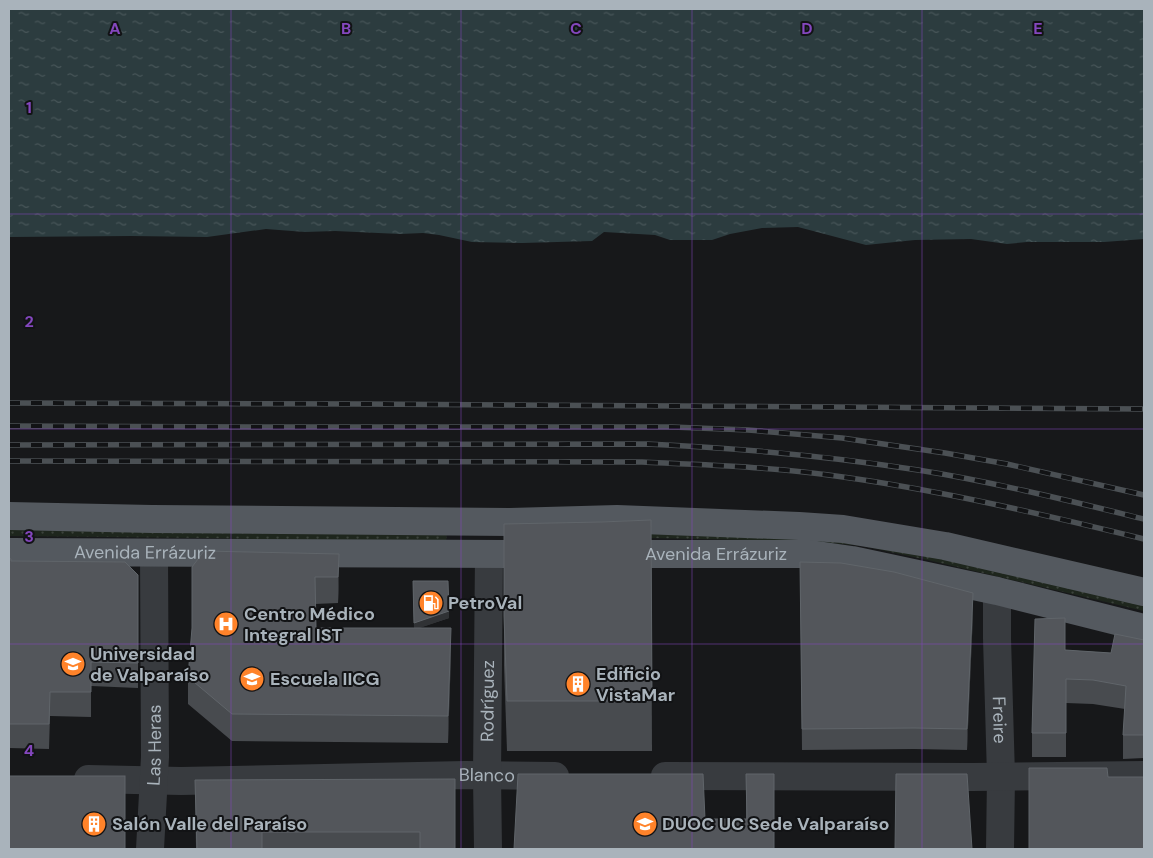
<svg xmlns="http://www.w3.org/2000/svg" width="1153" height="858" font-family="'DM Sans',sans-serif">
<defs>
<pattern id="grass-dots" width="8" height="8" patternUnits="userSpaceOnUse" patternTransform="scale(1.25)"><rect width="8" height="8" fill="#1e261d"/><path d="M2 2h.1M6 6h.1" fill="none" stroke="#3c433c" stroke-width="1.8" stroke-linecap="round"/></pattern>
<pattern id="water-ripples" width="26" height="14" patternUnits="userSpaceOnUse" patternTransform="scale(1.25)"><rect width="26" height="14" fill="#2c3c3f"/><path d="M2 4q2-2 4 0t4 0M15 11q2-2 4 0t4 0" fill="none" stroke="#485659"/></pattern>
</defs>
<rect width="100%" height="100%" fill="#17181a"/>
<g fill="url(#grass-dots)">
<polygon points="9,529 447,531 446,543 207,538 9,536"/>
<polygon points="646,529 879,541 1144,603 1144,611 932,561 863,546 808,541 650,538"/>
</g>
<polygon fill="url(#water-ripples)" points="9,9 1144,9 1144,239 1104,242 1027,242 1007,244 971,239 915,240 866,245 798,227 762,228 730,234 712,240 670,240 655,235 604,232 592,241 522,243 472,242 439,235 423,233 400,234 335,231 305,232 266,229 207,237 131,236 9,237"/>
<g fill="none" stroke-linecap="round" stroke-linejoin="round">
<g stroke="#383b3f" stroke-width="28">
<path id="s1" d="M 997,591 L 997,638 L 1001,776 L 1000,849"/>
<polyline points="665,776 972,777 1144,775"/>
<path id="s2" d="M 88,779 L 181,781 L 465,775 L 555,776"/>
<path id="s3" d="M 150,849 L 155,757 L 154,553"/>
<path id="s4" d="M 488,849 L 487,776 L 489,554"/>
</g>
<g stroke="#54595f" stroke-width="28">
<polyline points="9,516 152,519 510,522 617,519 799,526 843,529 945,546 1144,592"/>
<path id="s5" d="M 9,552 L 542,554"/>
<path id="s6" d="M 615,554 L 810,554 L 852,560 L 997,591 L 1144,628"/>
</g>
<defs>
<g id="rail">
<polyline points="9,403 364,404 1144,409"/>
<polyline points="9,426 283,427 672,427 748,430 842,438 945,453 1007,464 1144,495"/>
<path d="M 9,445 L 647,444 C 738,448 828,456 918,470 C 994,482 1070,501 1144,519"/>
<path d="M 9,461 L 642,462 C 709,465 777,467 843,477 C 944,491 1045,515 1144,539"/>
</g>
</defs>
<use href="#rail" stroke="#4b5054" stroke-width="5.5"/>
<use href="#rail" stroke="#121315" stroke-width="4" stroke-dasharray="11" stroke-linecap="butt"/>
</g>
<g fill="#484b4f">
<polygon points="651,520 652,751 507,751 504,666 504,616 601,522"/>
<polygon points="339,554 339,581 338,603 315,604 316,628 414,628 413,581 449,618 418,628 451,655 448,743 232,741 188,704 188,677"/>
<polygon points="9,558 11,561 138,575 138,688 91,686 91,717 50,716 49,749 9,748"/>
<polygon points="800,562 973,614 967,750 914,749 802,750"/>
<polygon points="1144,640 1144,758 1123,759 1123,735 1125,709 1093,704 1066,703 1066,757 1032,757 1032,733 1065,650 1111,653"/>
<polygon points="746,774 774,849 746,819"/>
<polygon points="455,779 455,849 196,849 195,780"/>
</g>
<g fill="#303235">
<polygon points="339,554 339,581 338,603 338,577"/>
<polygon points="973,593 973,614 967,750 967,729"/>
<polygon points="449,611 449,618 414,630 414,623"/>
<polygon points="451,628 451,655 448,743 448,716"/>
</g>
<g fill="#53565b" stroke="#60656a">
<polygon points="651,520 652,701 507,701 504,616 504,524 601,522"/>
<polygon points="204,551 339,554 338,577 315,577 316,628 451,628 448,716 232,714 188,677 192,628 192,567"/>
<polygon points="9,558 11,559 11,561 125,562 138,575 138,663 91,662 91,692 50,692 49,724 9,724"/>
<polygon points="800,562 841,563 894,572 973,593 967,729 914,728 802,729"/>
<polygon points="413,581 448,581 449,611 414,623"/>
<polygon points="1065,618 1065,650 1111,653 1115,634 1144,640 1144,735 1123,735 1126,686 1093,680 1066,679 1066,733 1032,733 1035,619"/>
<polygon points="1029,768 1107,768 1108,777 1144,777 1144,849 1029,849"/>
<polygon points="518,774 703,774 705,819 747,819 746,774 774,774 774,849 514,849"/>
<polygon points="896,774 967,774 972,849 895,849"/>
<rect x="9" y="776" width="116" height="73"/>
<polygon points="455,779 455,849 420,849 420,832 262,832 262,849 197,849 195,780"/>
</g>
<path fill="none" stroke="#8447be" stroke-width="1" stroke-opacity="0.55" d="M 231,9 L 231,849M 461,9 L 461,849M 692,9 L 692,849M 922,9 L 922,849M 9,214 L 1144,214M 9,429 L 1144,429M 9,644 L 1144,644"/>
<defs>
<symbol id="fuel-disc" viewBox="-11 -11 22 22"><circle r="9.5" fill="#ff832a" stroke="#121315"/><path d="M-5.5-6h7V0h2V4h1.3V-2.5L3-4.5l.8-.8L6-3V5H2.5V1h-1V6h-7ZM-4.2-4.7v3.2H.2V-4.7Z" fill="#fff"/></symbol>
<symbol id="hospital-disc" viewBox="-11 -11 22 22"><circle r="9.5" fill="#ff832a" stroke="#121315"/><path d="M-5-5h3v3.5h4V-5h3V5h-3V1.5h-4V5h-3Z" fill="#fff"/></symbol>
<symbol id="university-disc" viewBox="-11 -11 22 22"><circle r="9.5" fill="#ff832a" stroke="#121315"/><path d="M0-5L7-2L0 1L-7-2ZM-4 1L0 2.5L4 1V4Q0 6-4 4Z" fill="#fff"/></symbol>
<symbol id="building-disc" viewBox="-11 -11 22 22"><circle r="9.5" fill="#ff832a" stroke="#121315"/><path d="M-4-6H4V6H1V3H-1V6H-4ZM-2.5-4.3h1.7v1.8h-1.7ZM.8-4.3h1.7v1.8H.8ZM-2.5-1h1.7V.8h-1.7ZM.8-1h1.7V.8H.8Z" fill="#fff"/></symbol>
</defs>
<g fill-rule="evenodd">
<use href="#fuel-disc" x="417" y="589" width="28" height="28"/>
<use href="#hospital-disc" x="212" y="610" width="28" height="28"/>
<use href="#university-disc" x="59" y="650" width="28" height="28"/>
<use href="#university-disc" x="238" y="665" width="28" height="28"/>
<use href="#building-disc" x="564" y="670" width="28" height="28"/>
<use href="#building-disc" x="80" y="810" width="28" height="28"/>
<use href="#university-disc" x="631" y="810" width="28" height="28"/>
</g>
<g text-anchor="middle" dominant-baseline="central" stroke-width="4" stroke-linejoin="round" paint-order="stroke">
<g font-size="18" fill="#a9b3bb" stroke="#121315">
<text stroke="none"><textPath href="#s5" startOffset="136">Avenida Errázuriz</textPath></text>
<text stroke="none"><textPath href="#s6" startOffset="101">Avenida Errázuriz</textPath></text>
<text stroke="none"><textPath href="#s4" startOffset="148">Rodríguez</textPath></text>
<text stroke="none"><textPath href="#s1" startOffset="129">Freire</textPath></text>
<text stroke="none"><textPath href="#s3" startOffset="104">Las Heras</textPath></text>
<text stroke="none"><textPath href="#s2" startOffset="399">Blanco</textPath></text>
</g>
<g font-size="18" font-weight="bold" fill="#a9b3bb" stroke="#121315" text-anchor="start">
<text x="448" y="603">PetroVal</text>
<text x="244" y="614">Centro Médico<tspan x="244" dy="21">Integral IST</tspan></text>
<text x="90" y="654">Universidad<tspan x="90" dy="21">de Valparaíso</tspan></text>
<text x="596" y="674">Edificio<tspan x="596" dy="21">VistaMar</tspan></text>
<text x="270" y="679">Escuela IICG</text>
<text x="112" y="824">Salón Valle del Paraíso</text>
<text x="662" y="824">DUOC UC Sede Valparaíso</text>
</g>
</g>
<g font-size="16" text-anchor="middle" font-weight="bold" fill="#8447be" stroke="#121315" stroke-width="4" stroke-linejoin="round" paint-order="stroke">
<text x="115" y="34">A</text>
<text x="346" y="34">B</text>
<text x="576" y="34">C</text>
<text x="807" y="34">D</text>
<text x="1038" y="34">E</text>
<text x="29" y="113">1</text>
<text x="29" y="327">2</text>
<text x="29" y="542">3</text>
<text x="29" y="756">4</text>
</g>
<rect width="1153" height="858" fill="none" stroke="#a9b3bb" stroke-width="20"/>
</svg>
